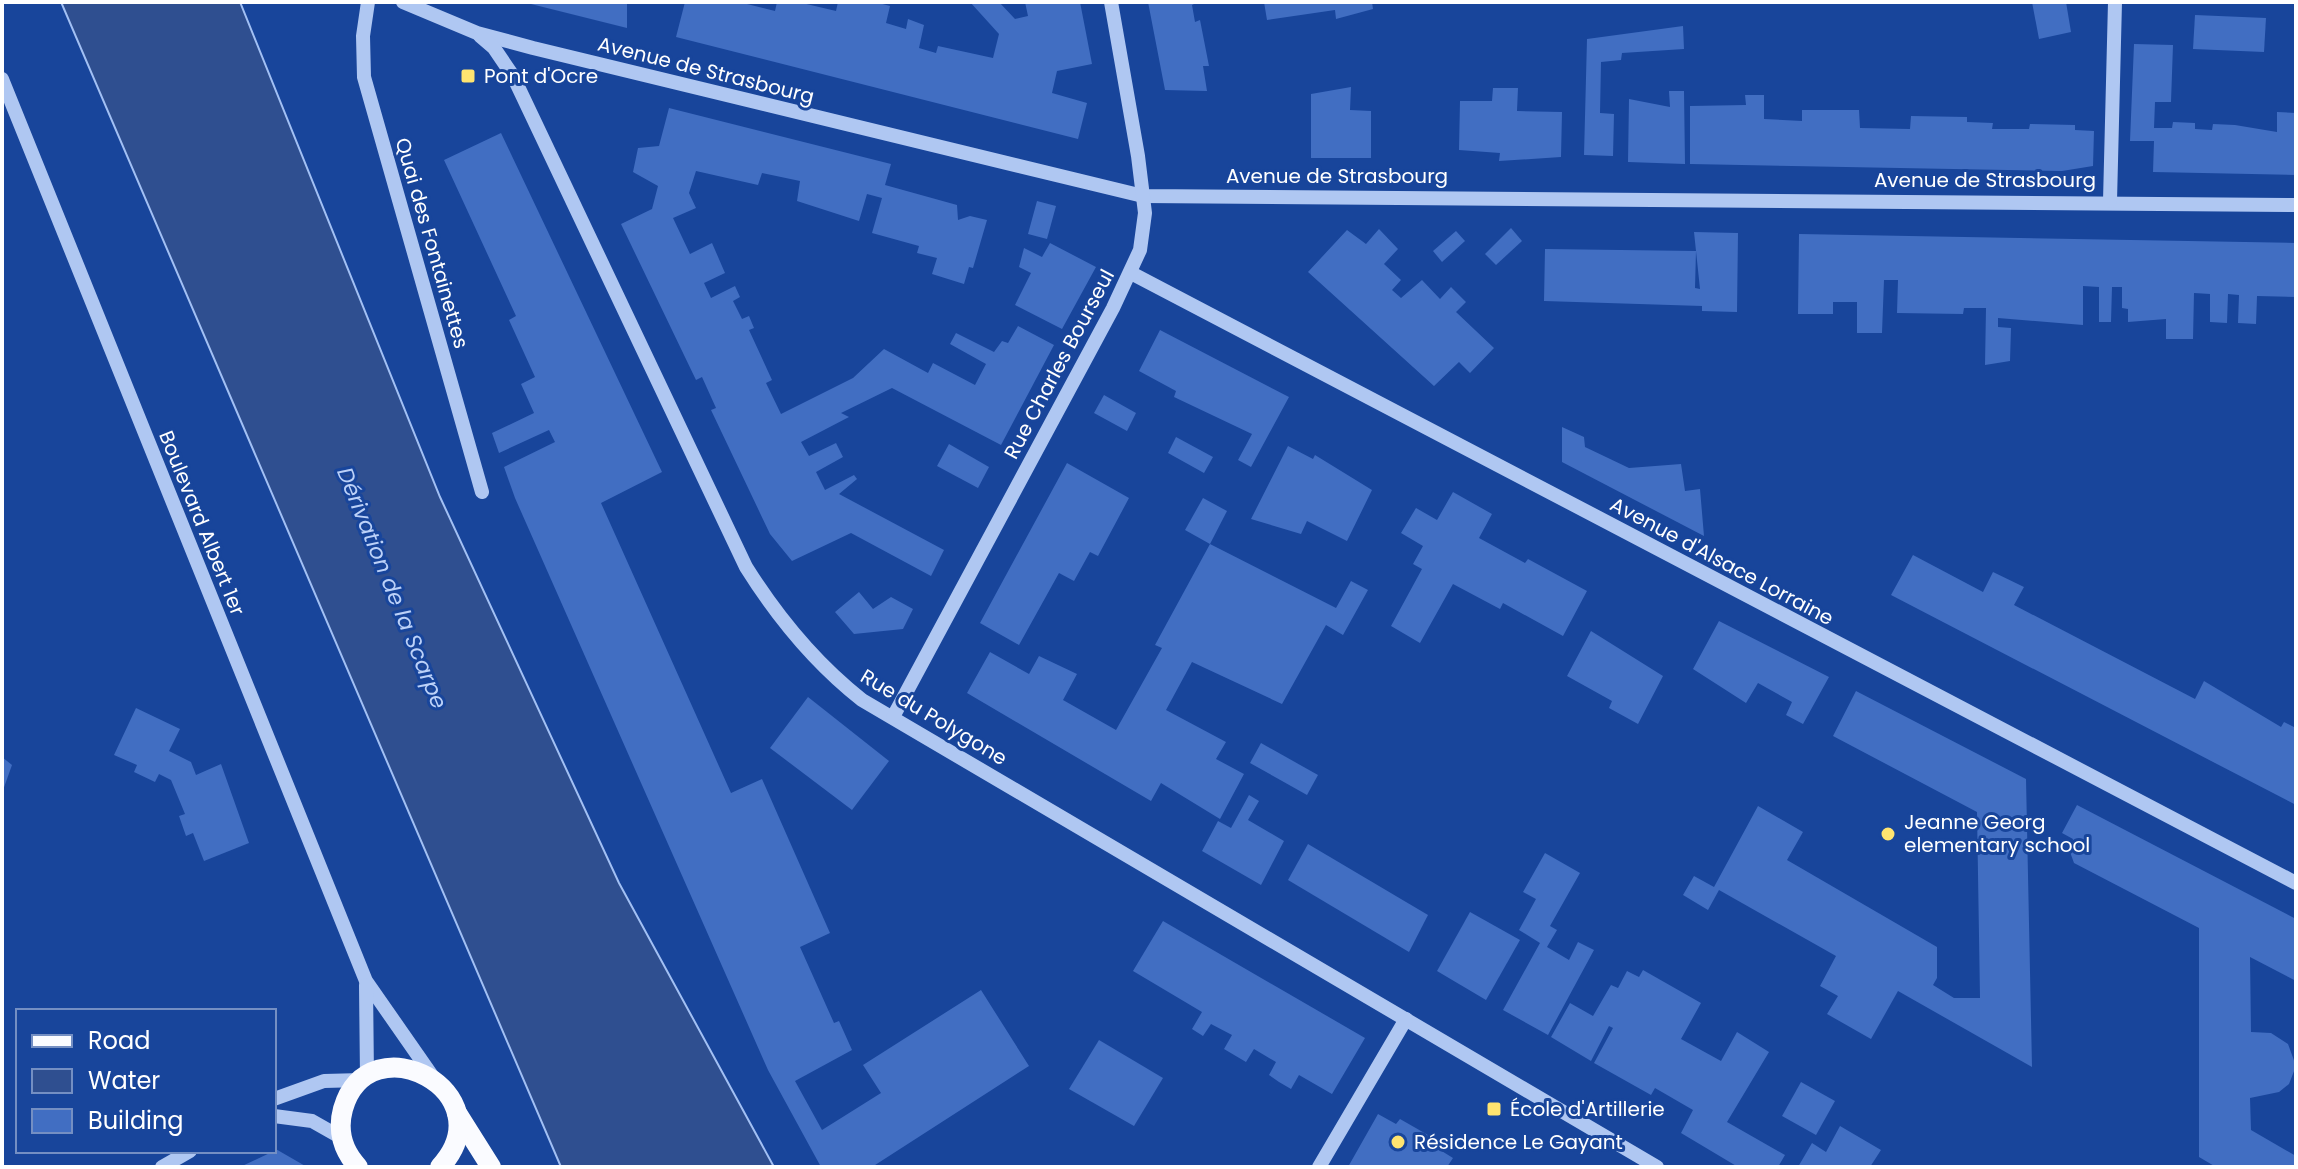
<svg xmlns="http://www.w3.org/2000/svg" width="2298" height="1169" font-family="Poppins,sans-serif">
<rect width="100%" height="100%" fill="#18459b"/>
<polygon fill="#2f4f90" stroke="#a2c0f4" stroke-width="2" points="61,2 240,2 440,497 619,883 774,1167 561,1167"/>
<g fill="#416ec2">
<polygon points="527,2 627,2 627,28 527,3"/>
<polygon points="685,2 739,2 775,11 777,2 798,2 836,11 838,2 875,2 890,6 886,23 906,29 908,19 924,25 919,48 936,53 938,46 993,58 999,34 970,2 999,2 1015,19 1028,16 1025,2 1080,2 1092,64 1057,71 1052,93 1087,103 1078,139 676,37"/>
<polygon points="1148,2 1198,2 1192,5 1195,22 1200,20 1209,66 1203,66 1207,91 1165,90"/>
<polygon points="1264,2 1372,2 1373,9 1336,19 1335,10 1267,20"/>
<polygon points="2032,2 2066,2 2071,32 2039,39"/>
<polygon points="2195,15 2266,18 2264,52 2193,49"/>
<polygon points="1683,26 1684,49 1622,53 1621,60 1601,62 1600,113 1614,114 1613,156 1584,155 1587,39"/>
<polygon points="2134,44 2173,45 2171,102 2155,102 2154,128 2172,128 2173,122 2195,123 2195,129 2212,130 2213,124 2235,125 2277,132 2277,112 2296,113 2296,175 2153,172 2154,141 2130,141"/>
<polygon points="1351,87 1350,110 1371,111 1371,158 1311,158 1311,94"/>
<polygon points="1493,88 1518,88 1517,111 1562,112 1561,157 1499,161 1500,153 1459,150 1460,101 1492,101"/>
<polygon points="1669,91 1684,91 1685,164 1628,162 1629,99 1670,107"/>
<polygon points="1745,95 1764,95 1764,119 1802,121 1802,110 1859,110 1860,128 1910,129 1911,116 1967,117 1967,122 1993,123 1992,129 2029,129 2030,124 2075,125 2075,130 2094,131 2093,166 2062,171 1690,164 1690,106 1746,105"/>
<polygon points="669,108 891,164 885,185 957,205 958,220 970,216 987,220 973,268 969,267 964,284 932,274 937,258 917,253 919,246 872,233 882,198 867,194 859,221 797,201 800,181 762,173 758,185 696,171 689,193 696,208 673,218 690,254 712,243 725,273 704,283 711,298 735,286 740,297 733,301 742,319 749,316 754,328 749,330 772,380 766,383 781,414 853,378 884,349 928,373 933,363 975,385 986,364 950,344 956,333 994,352 1002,341 1008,343 1018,326 1054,345 1001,445 892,388 841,413 849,417 801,442 809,456 836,443 843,457 816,472 825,490 854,475 857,479 839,494 944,550 931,576 851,533 792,561 770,534 711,410 716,408 702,377 696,380 621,224 652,209 658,186 633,172 638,148 659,146"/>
<polygon points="501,133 662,472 601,503 731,793 762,779 830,933 800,947 834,1023 839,1021 852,1050 795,1081 822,1130 881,1093 863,1065 981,990 1029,1066 872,1167 821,1167 768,1070 515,498 504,467 555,442 549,430 499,453 492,433 534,413 521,384 535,377 509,320 516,316 444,160"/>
<polygon points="1037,201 1056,206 1047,239 1028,234"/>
<polygon points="1511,228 1522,241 1496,265 1485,254"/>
<polygon points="1379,229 1398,249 1384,264 1401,280 1392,290 1401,298 1422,280 1440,299 1451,287 1466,302 1456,312 1494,348 1470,373 1459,362 1434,386 1308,272 1347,230 1366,244"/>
<polygon points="1456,231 1465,241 1442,262 1433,251"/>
<polygon points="1694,232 1738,233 1737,312 1702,311 1702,306 1544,301 1545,249 1696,251 1695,288 1700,289"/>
<polygon points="1799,234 2296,243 2296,297 2257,296 2256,324 2238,323 2239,295 2228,294 2227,323 2210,322 2210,294 2194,293 2193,339 2166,339 2166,319 2128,322 2128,309 2122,308 2122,287 2112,287 2111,322 2099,322 2099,287 2083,286 2083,325 1998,318 1998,327 2011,328 2010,361 1985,365 1986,308 1964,308 1963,314 1897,313 1898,280 1884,280 1882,333 1857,333 1857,302 1833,302 1833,314 1798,314"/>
<polygon points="1050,243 1096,267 1062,329 1015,305 1031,273 1019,267 1024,248 1042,257"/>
<polygon points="1160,330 1289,397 1251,467 1238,460 1252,434 1174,397 1176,391 1139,371"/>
<polygon points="1104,395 1136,413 1127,431 1094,413"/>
<polygon points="1562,427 1584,437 1585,447 1629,468 1681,464 1685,491 1700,489 1704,536 1562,462"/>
<polygon points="1176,437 1213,457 1204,473 1168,453"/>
<polygon points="949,444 989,467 978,488 937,466"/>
<polygon points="1288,446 1313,459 1315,455 1372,490 1347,541 1307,521 1301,534 1251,519"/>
<polygon points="1067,463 1129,498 1098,556 1090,552 1074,581 1059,573 1019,645 980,623"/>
<polygon points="1453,492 1492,514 1479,538 1525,563 1528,559 1587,591 1563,636 1503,603 1500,609 1453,584 1420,643 1391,626 1422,569 1413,564 1423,546 1401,533 1416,508 1437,520"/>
<polygon points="1203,498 1227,511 1210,544 1185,530"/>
<polygon points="1210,544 1336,608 1351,581 1368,590 1343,635 1326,625 1282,704 1192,662 1166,710 1226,742 1216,759 1244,774 1220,819 1161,783 1151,801 967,693 990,652 1029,674 1039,656 1077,674 1063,700 1116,730 1162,648 1155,645"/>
<polygon points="1913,555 1983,592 1993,572 2024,587 2014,605 2195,699 2204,681 2281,727 2284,722 2296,728 2296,805 1891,595"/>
<polygon points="859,592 873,609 891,597 913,609 903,629 854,634 835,612"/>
<polygon points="1719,621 1829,677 1803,724 1786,715 1792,702 1758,683 1746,703 1693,669"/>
<polygon points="1591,631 1663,676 1638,724 1609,708 1612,701 1567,676"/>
<polygon points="1856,691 2026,779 2032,1067 1898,991 1871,1039 1827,1014 1838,996 1820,986 1836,956 1719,890 1708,910 1683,895 1694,876 1714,887 1758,806 1803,832 1787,860 1937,947 1937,978 1933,985 1954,998 1980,998 1977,812 1833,736"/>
<polygon points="808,697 889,761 852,810 770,748"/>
<polygon points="136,708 180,729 169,751 191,762 196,775 221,764 249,843 204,861 193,833 186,836 179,816 185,814 171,780 159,774 155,782 134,772 137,765 114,755"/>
<polygon points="1261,743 1318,775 1307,795 1250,763"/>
<polygon points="2,757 12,765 2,793"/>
<polygon points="1249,795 1259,801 1248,820 1284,841 1261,885 1202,851 1218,821 1231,828"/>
<polygon points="2077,805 2296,919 2296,981 2250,957 2251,1032 2271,1033 2288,1044 2296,1066 2289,1084 2279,1092 2250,1098 2251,1130 2296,1156 2296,1167 2216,1167 2199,1157 2199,928 2074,863 2070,852 2073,839 2062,833"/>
<polygon points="1308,844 1428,915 1409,952 1288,880"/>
<polygon points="1545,853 1580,873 1550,926 1557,930 1547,947 1569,960 1578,942 1594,950 1548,1035 1503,1010 1540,943 1519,930 1536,899 1523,892"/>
<polygon points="1470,912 1520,940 1486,1000 1437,971"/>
<polygon points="1163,921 1365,1038 1332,1094 1299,1075 1291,1089 1279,1082 1269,1075 1276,1062 1254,1049 1246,1062 1224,1049 1232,1035 1211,1024 1203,1036 1192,1029 1202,1012 1133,971"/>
<polygon points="1643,970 1701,1003 1681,1039 1721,1061 1737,1032 1769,1052 1727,1122 1785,1155 1778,1167 1738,1167 1681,1133 1693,1110 1655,1088 1651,1095 1594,1063 1613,1028 1609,1026 1591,1061 1551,1037 1570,1003 1593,1016 1611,985 1618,988 1627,971 1639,977"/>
<polygon points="1099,1040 1163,1078 1134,1126 1069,1089"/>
<polygon points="1801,1082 1835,1101 1816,1135 1782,1116"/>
<polygon points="1378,1114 1396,1124 1400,1119 1435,1139 1432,1145 1453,1158 1447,1167 1348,1167"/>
<polygon points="1840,1126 1881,1150 1870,1167 1798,1167 1812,1143 1826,1152"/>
<polygon points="274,1148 307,1167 240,1167 274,1151"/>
</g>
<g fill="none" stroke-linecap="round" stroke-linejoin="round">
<g stroke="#afc7f2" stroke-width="14">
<polyline points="368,2 363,36 364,77 482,492"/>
<polyline points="403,2 477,33 533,48 1143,196 2296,205"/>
<path d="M 480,36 L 494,48 L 513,76 L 746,567 C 778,618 815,663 862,700 L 1657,1167"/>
<polyline points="2,79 366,981 435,1080"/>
<polyline points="2110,201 2115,2"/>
<polyline points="1131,273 2296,883"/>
<polyline points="893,717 1113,308 1140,250 1145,213 1138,156 1111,2"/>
<polyline points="366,985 367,1077"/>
<polyline points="274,1099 324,1081 362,1080"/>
<polyline points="274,1116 312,1121 342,1138"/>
<polyline points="162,1167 190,1151"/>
<polyline points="1319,1167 1406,1019"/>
</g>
<g stroke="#fafbff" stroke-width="20">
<polyline points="457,1113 491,1167"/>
<path d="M 358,1167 C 343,1151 337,1131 343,1109 C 369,1019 508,1093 440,1167"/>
</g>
</g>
<g fill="#ffe470" stroke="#18459b" stroke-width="3">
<rect x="460" y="68" width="16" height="16" rx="4"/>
<circle cx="1888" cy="834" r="8"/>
<rect x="1486" y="1101" width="16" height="16" rx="4"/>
<circle cx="1398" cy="1142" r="8"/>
</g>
<g text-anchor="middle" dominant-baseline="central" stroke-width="6" stroke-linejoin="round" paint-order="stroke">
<g font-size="20" fill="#fff" stroke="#18459b">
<text transform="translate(706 70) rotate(14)">Avenue de Strasbourg</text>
<text x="1337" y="176">Avenue de Strasbourg</text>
<text x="1985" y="180">Avenue de Strasbourg</text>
<text transform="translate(432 243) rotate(74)">Quai des Fontainettes</text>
<text transform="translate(1059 364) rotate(-62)">Rue Charles Bourseul</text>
<text transform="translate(202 523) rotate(68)">Boulevard Albert 1er</text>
<text transform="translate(1722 561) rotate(28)">Avenue d'Alsace Lorraine</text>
<text transform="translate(934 717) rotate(31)">Rue du Polygone</text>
</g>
<g font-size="20" fill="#fff" stroke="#18459b" text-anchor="start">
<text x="484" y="76">Pont d'Ocre</text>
<text x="1904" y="822">Jeanne Georg<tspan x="1904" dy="23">elementary school</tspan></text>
<text x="1510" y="1109">École d'Artillerie</text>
<text x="1414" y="1142">Résidence Le Gayant</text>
</g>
<g font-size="22" font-style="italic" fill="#bcd1f8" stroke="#18459b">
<text transform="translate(392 588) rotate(68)">Dérivation de la Scarpe</text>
</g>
</g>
<rect width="2298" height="1169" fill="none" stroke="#ffffff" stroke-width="8"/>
<rect x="16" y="1009" width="260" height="144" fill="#18459b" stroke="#748fc3" stroke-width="2"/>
<rect x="32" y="1035" width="40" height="12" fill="#fafbff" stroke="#748fc3" stroke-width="2"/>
<text x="88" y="1049" font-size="24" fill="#ffffff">Road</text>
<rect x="32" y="1069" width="40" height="24" fill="#2f4f90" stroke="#748fc3" stroke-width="2"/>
<text x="88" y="1089" font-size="24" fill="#ffffff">Water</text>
<rect x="32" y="1109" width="40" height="24" fill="#416ec2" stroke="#748fc3" stroke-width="2"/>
<text x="88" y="1129" font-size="24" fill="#ffffff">Building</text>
</svg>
